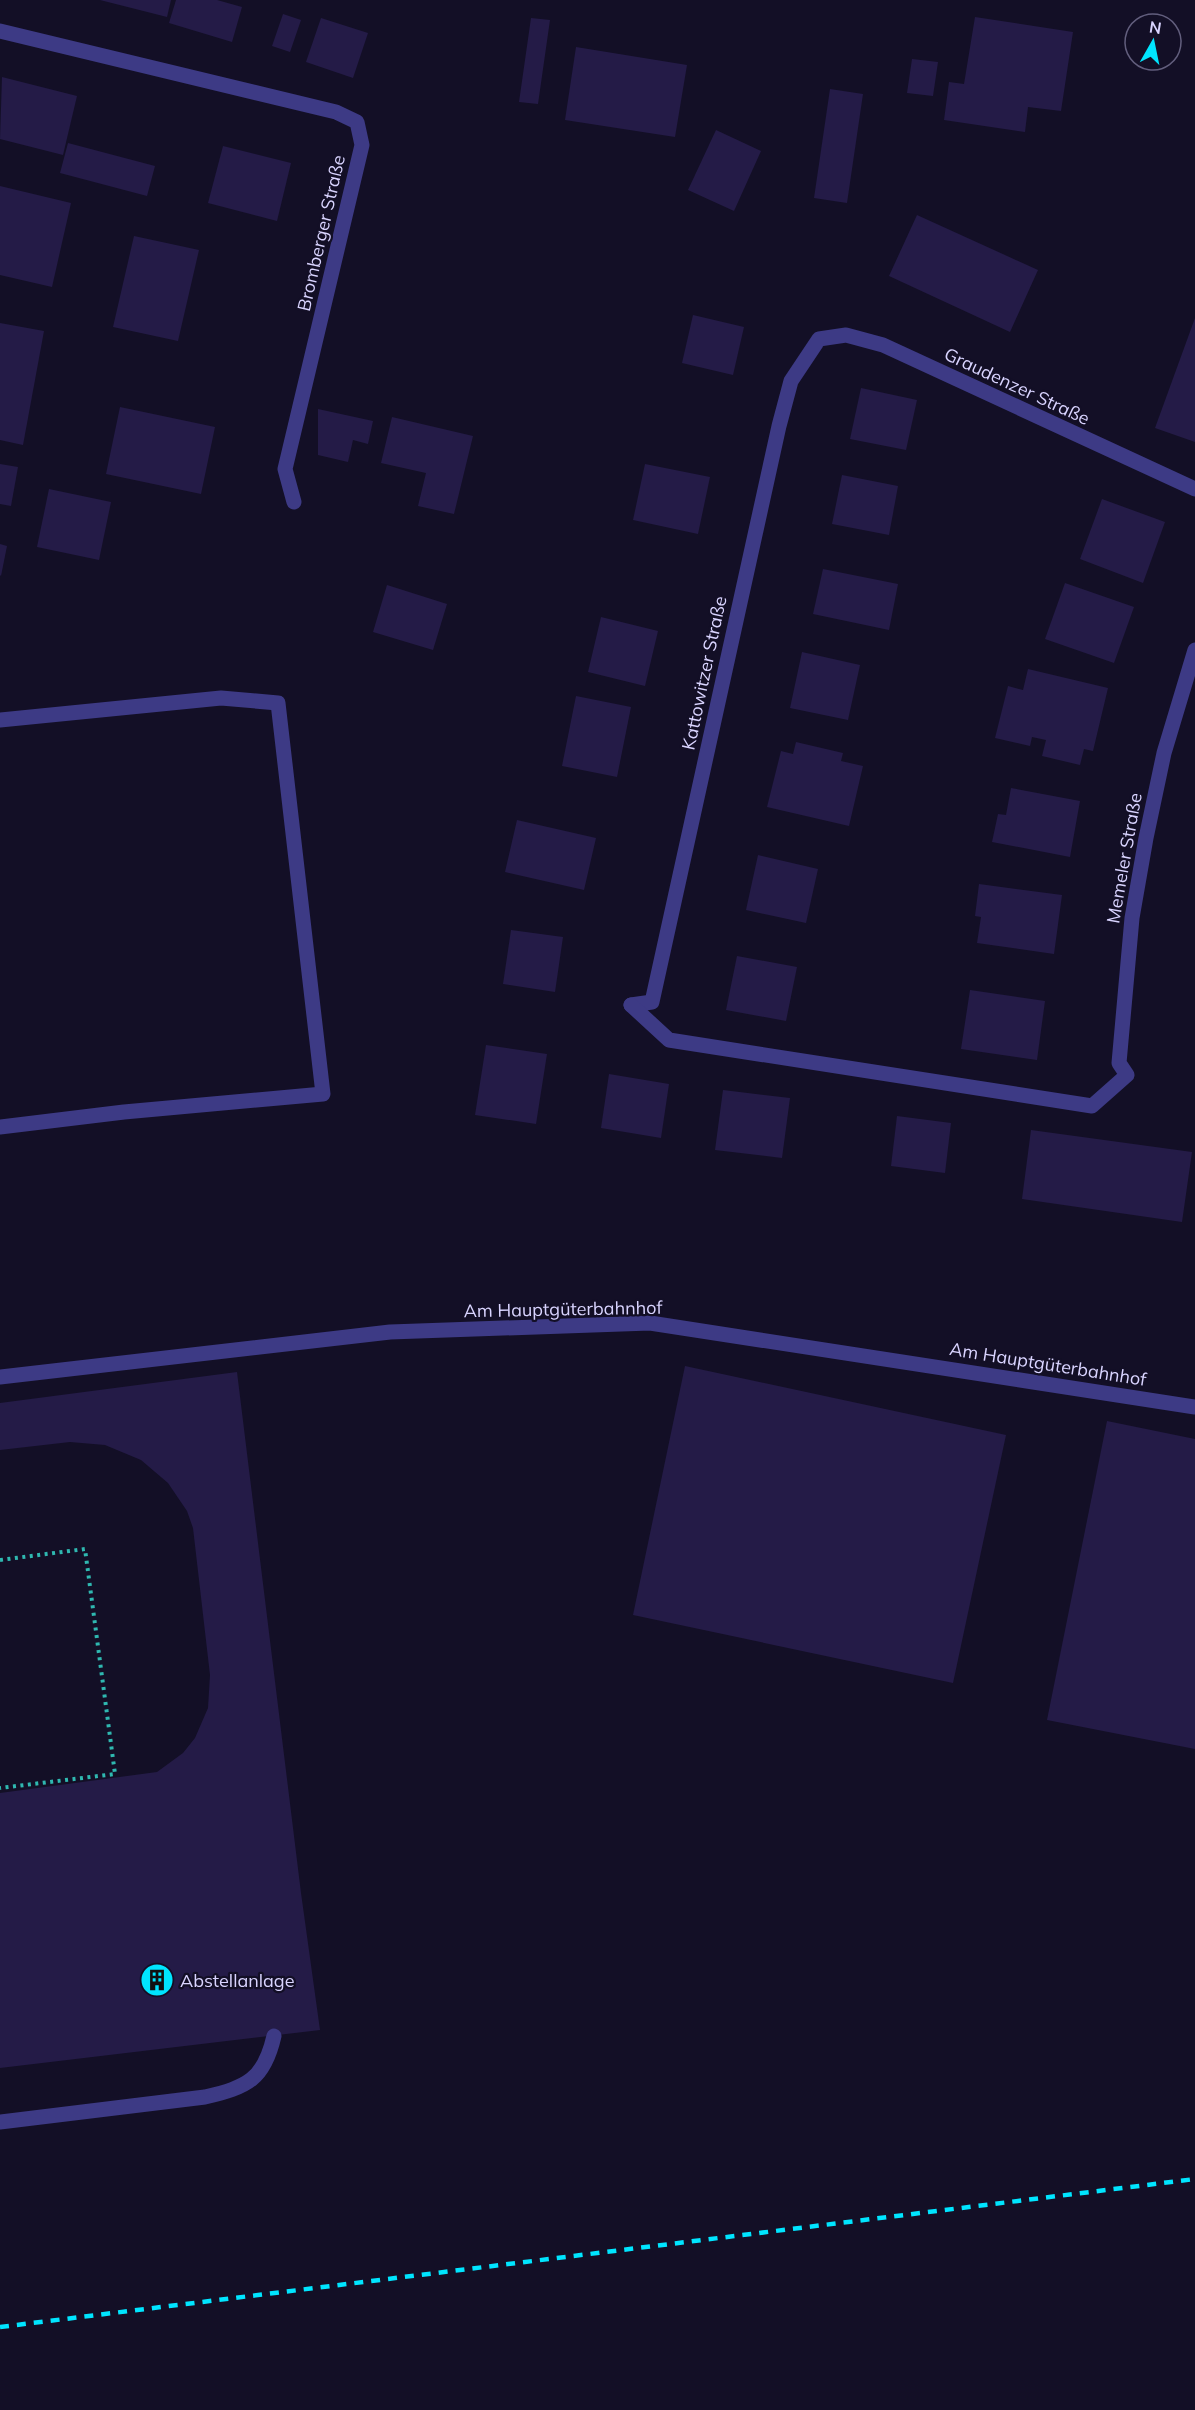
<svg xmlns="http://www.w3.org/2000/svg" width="1195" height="2410" font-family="Mulish,sans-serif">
<rect width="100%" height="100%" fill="#130f26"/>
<g fill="#241b47">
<polygon points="100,0 171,0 167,17"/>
<polygon points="176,0 217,0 242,7 232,42 169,23"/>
<polygon points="283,14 301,20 290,52 272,46"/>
<polygon points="975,17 1073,32 1061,111 1028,107 1025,132 944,120 949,82 964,84"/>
<polygon points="321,18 368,33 353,78 306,62"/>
<polygon points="531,18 550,20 538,104 519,102"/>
<polygon points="576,47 687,65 675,137 565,120"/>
<polygon points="912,59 938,62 933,96 907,93"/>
<polygon points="2,77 77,96 63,155 0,139"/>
<polygon points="830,89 863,94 847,203 814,198"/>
<polygon points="716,130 761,151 734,211 688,190"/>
<polygon points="68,143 155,166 147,196 60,173"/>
<polygon points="223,146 291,163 277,221 208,203"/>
<polygon points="0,186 71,203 52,287 0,275"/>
<polygon points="917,215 1038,270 1010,332 889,276"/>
<polygon points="134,236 199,250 178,341 113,327"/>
<polygon points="693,315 744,327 733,375 682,363"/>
<polygon points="1195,318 1195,442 1155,428"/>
<polygon points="0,323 44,331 23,445 0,440"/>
<polygon points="861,388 917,400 906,450 850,439"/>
<polygon points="120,407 215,427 201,494 106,474"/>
<polygon points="318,409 373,421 368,444 353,440 348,462 318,455"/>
<polygon points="392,417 473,436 454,514 418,506 426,473 381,463"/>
<polygon points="0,464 18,467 11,506 0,504"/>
<polygon points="645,464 710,477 698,534 633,520"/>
<polygon points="842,475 898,486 889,535 832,524"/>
<polygon points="49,489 111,502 99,560 37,547"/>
<polygon points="1102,499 1165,522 1143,583 1080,559"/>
<polygon points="0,544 7,546 1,576 0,575"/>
<polygon points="823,569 898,584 889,630 813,614"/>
<polygon points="1065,583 1134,607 1114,663 1045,639"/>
<polygon points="387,585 447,604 433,650 373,632"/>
<polygon points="601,617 658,631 645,686 588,672"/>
<polygon points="802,652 860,665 848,720 790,708"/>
<polygon points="1028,669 1108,688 1093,751 1084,749 1080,765 1042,756 1046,740 1032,737 1030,746 995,738 1008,686 1023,690"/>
<polygon points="576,696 631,707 617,777 562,766"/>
<polygon points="796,742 843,753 841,761 863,766 849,826 767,807 781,751 793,754"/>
<polygon points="1011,788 1080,801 1070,857 992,842 998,814 1006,815"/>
<polygon points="517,820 596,838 584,890 505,872"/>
<polygon points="758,855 818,869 806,923 746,910"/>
<polygon points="979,884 1062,895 1054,954 977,943 981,917 975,916"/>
<polygon points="511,930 563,937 555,992 503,984"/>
<polygon points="737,956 797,967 786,1021 726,1010"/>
<polygon points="970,990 1045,1001 1037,1060 961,1049"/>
<polygon points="486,1045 547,1054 536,1124 475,1115"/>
<polygon points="609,1074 669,1084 661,1138 601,1128"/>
<polygon points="723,1090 790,1098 782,1158 715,1150"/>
<polygon points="897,1116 951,1123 945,1173 891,1166"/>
<polygon points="1031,1130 1192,1152 1182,1222 1022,1199"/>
<polygon points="685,1366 1006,1435 953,1683 633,1615"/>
<polygon points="237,1372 301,1893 320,2030 0,2068 0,1793 157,1772 183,1753 195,1738 208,1708 210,1675 193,1528 187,1511 168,1483 141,1460 105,1445 70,1442 0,1450 0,1403"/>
<polygon points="1107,1421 1195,1439 1195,1749 1047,1720"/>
</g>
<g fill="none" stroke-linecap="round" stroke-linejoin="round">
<polyline stroke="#2fb8b0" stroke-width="4" stroke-dasharray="3 4.5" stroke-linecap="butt" points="0,1560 85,1549 115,1774 0,1788"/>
<g stroke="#3d3a85" stroke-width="15">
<polyline points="0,31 336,112 357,122 362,145 285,469 294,502"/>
<polyline points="0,720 221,698 278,703 323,1094 124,1112 0,1127"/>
<polyline points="631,1005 652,1002 779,426 791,381 819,339 846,335 883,345 1195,489"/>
<polyline points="631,1005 669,1040 1092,1106 1127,1075 1119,1063 1132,918 1146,838 1164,753 1195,650"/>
<polyline points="0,1377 390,1332 650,1323 1195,1407"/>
<path d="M 0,2122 L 205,2097 C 247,2087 264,2080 274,2036"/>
</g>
<polyline stroke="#00e5ff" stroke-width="4.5" stroke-dasharray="9 8" stroke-linecap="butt" points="0,2327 1195,2179"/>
</g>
<defs>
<symbol id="building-disc" viewBox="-11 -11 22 22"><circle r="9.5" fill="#00e5ff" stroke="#130f26"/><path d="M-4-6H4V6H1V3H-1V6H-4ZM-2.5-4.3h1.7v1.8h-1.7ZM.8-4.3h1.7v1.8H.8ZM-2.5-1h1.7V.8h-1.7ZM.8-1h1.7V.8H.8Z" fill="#111"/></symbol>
</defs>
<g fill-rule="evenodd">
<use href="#building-disc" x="138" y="1961" width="38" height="38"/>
</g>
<g text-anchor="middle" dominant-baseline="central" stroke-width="4.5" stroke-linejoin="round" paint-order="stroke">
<g font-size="18" fill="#d9d4ff" stroke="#130f26">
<text transform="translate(321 233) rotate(-77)">Bromberger Straße</text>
<text transform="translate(1017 386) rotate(25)">Graudenzer Straße</text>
<text transform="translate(704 673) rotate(-78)">Kattowitzer Straße</text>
<text transform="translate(1124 858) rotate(-80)">Memeler Straße</text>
<text transform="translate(563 1309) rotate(-1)">Am Hauptgüterbahnhof</text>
<text transform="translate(1048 1364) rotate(9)">Am Hauptgüterbahnhof</text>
</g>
<g font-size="18" fill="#d9d4ff" stroke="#130f26" text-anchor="start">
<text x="180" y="1980">Abstellanlage</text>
</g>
</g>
<g transform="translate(1153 42) rotate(9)"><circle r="28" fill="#130f26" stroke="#625e7d" stroke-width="1.5"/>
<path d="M0-4.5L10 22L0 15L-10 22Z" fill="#00e5ff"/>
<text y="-9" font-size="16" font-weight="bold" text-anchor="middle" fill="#d9d4ff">N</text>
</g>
</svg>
